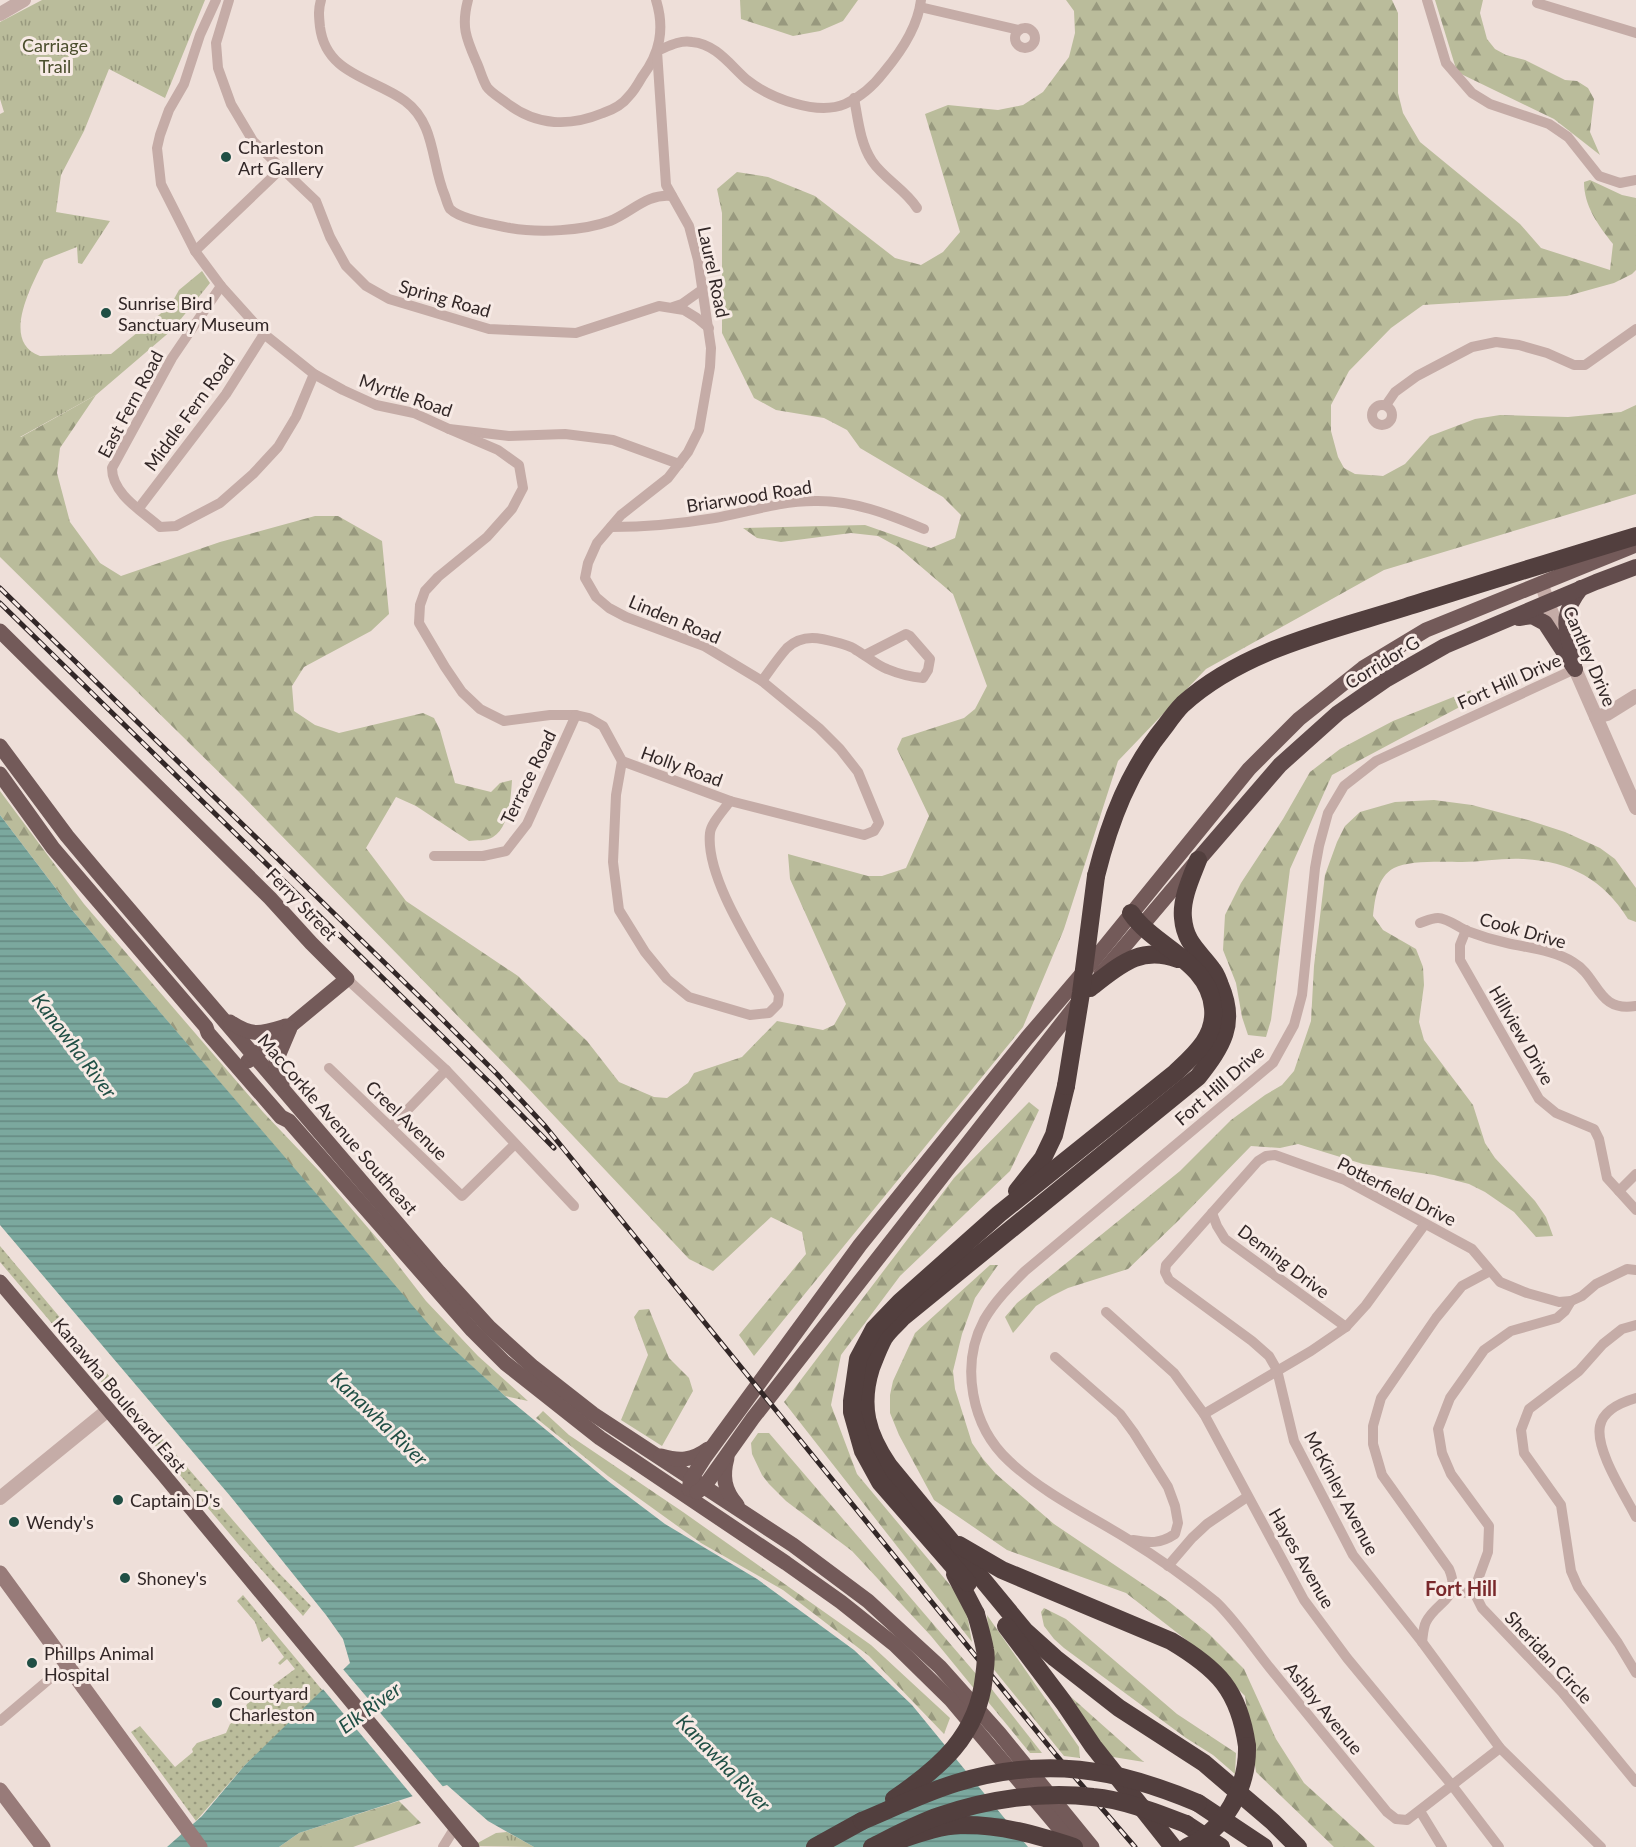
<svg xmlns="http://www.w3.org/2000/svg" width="1636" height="1847" font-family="Lato,sans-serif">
<defs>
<pattern id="grass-dots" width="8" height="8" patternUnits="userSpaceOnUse" patternTransform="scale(1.5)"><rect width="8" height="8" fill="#babc9b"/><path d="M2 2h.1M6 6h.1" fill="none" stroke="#98997e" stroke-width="1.8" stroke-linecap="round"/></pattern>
<pattern id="forest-firs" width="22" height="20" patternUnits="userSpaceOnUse" patternTransform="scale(1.5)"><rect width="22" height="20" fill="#babc9b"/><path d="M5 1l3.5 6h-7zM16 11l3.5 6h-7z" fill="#98997e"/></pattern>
<pattern id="park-tufts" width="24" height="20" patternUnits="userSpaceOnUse" patternTransform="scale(1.5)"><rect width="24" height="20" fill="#babc9b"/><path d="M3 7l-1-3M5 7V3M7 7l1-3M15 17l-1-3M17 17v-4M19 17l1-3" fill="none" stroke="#98997e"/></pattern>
<pattern id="water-rules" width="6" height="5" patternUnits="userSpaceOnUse" patternTransform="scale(1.5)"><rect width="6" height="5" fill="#7ba89e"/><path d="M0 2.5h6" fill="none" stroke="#658981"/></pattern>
</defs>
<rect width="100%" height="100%" fill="#eedfd9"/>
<g fill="url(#grass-dots)">
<polygon points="0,1246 136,1408 276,1570 311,1606 303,1616 240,1546 0,1262"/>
<polygon points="243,1595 323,1691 245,1765 196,1821 131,1732 140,1726 175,1767 193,1752 192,1749 197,1743 226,1733 230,1724 241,1717 247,1704 295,1669 287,1659 280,1665 278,1663 284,1657 269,1637 262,1642 255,1622 237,1601"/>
</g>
<g fill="url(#forest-firs)">
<polygon points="740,0 858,0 843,21 820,31 793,36 741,19"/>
<path d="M 1066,0 L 1392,0 L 1398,13 L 1398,93 L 1403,113 L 1420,142 L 1520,224 L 1541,248 L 1610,270 L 1613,244 C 1598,225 1584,206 1584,182 L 1590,180 L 1622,195 L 1636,198 L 1636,270 L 1632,274 L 1614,283 L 1567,296 L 1423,305 L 1391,328 L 1349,371 L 1331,405 L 1331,431 L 1338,457 L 1344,468 L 1355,474 L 1383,476 L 1405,464 L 1430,436 L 1475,419 L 1500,415 L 1568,417 L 1621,412 L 1636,405 L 1636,494 L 1384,570 L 1206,669 L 1118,761 L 1064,929 L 1023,1027 L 754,1356 L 739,1335 L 806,1254 L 802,1232 L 771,1217 L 713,1271 L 689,1259 L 526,1086 L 237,790 L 0,557 L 0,437 L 21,437 L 96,395 L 60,448 L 57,473 L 70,522 L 100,563 L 121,576 L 220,542 L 315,516 L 338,516 L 382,541 L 389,614 L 371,631 L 304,667 L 292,686 L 294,711 L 315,725 L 339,733 L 423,713 L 434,718 L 440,730 L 455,783 L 491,792 L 500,783 L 512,780 C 511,797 509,828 493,837 C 487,841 476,840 469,841 L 416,806 L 396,797 L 366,848 L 406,901 L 518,976 L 587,1041 L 619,1082 L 654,1097 L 667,1098 L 688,1083 L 694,1073 L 742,1057 L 777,1021 L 823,1030 L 834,1025 L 846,1004 L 790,879 L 788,854 L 868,876 L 882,876 L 906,868 L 929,816 L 897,749 L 902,738 L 964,718 L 975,709 L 987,686 L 953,594 L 898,547 L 878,536 L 851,533 L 781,542 L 757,538 L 743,528 L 865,525 L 931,548 L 955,538 L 961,515 L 943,497 L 860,448 L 847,430 L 824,418 L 776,410 L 754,398 L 722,333 L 722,213 L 717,189 L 737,172 L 768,177 L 815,196 L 895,258 L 921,265 L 943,252 L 960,232 L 925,114 L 948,105 L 998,110 L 1023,105 L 1043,92 L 1069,57 L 1075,33 L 1074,11 Z"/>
<polygon points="1435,0 1483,0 1480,13 1487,39 1495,49 1506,55 1525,60 1565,80 1577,81 1588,88 1594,99 1590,132 1600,155 1554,119 1457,72"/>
<polygon points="1471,690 1469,702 1332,775 1290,869 1271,1020 1266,1037 1248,1035 1242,1017 1236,983 1223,950 1225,915 1241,883 1283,819 1310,772 1340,749 1393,721"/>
<polygon points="0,791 84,904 263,1112 320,1172 381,1243 426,1301 478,1356 528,1401 505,1396 436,1334 73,911 0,815"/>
<path d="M 1434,800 L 1472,805 L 1528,820 L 1565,832 L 1600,848 L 1615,859 L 1636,888 L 1636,922 L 1628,919 C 1603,879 1569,861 1522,859 C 1502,858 1482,862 1462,862 C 1445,862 1409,860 1394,868 C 1377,877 1375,899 1373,916 L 1383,930 L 1416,949 L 1423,967 L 1424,985 L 1419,1022 L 1424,1040 L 1473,1105 L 1485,1143 L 1495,1158 L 1535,1201 L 1546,1217 L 1553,1236 L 1536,1237 L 1514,1212 L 1485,1192 L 1469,1184 L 1434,1175 L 1363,1164 L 1298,1144 L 1280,1148 L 1251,1146 L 1179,1220 L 1128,1269 L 1068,1288 L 1052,1296 L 1036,1306 L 1013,1333 L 1005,1317 L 1017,1303 L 1180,1171 L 1231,1120 L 1265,1095 L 1282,1085 L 1294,1071 L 1311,1021 L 1314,966 L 1325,875 L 1337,842 L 1345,826 L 1360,812 L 1395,802 Z"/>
<polygon points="1029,1102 1039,1110 1010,1171 900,1276 841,1355 831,1405 857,1474 965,1603 972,1642 784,1402 954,1178"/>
<polygon points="990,1265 998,1265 975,1298 962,1334 953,1371 955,1389 972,1443 983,1459 996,1474 1054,1524 1168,1601 1209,1634 1244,1669 1276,1739 1304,1783 1375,1847 1334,1847 1256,1772 1245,1696 1198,1649 1126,1593 1007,1550 934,1500 899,1435 890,1413 890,1395 893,1381 915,1333"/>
<polygon points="649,1309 669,1358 689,1378 693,1391 662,1446 621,1420 648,1355 634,1317 639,1310"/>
<polygon points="543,1411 569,1435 683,1512 871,1645 950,1718 944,1734 869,1656 783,1590 701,1543 608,1476 536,1418"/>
<polygon points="758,1433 769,1433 977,1675 976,1691 931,1636 852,1551 786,1501 769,1484 762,1475 752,1454 751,1443"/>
<polygon points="1044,1608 1066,1619 1177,1714 1236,1753 1235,1774 1213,1755 1186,1738 1064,1648 1054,1639 1044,1626 1041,1612"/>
<polygon points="987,1615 1079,1747 1080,1758 1064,1756 991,1666"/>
<polygon points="990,1687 1042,1753 1030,1753 989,1703 988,1700"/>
<polygon points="1071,1697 1144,1762 1107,1756"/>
<polygon points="399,1801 421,1823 353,1847 279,1847 299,1833"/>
</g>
<g fill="url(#park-tufts)">
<path d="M 42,0 L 205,0 L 165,98 L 109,69 L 84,131 L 61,175 L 56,212 L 110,221 L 82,264 L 78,263 L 77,247 L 44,260 C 32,285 0,342 40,356 L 111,354 L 170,306 L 179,290 L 202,271 L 210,283 L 172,330 L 96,395 L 20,437 L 0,437 L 0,114 L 4,112 L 0,99 L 0,22 Z"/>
<polygon points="507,1832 534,1847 472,1846 496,1833"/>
</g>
<polygon fill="url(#water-rules)" points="0,815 73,911 437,1334 505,1396 608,1481 665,1524 757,1579 854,1650 912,1705 1028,1847 534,1847 488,1821 447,1785 299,1833 279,1847 167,1847 202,1816 245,1765 350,1663 343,1639 326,1615 231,1497 0,1225"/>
<polygon fill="#eedfd9" points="342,1668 445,1789 415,1799 322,1688"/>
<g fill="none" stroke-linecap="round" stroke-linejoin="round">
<g stroke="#c5aca7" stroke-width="10">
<polyline points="216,0 200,35 184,84 169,110 160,135 157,148 161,184 195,251 221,286 264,334 314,374 343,390 376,405 414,413 449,429 509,436 565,434 613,440 679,464"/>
<polyline points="229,0 216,43 218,68 231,104 253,141 316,201 330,237 346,266 366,286 389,299 489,329 576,333 659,306 684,310 697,318 709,328"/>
<path d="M 321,0 C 318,10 319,17 320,27 C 326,75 374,78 405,101 C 436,124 431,164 445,196 C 446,199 448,206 450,209 C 461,220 495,225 510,228 C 539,233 583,231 610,221 C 632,212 647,193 672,196"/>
<path d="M 468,0 C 461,26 466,38 476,61 C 480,69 482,79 487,87 C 491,93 502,99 508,104 C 538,126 569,127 603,113 C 612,110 623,104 629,96 C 634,91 638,84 642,77 C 660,53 665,29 656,0"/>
<polyline points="1427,0 1446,63 1472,93 1490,104 1549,124 1568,137 1599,176 1620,183 1636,180"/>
<polyline points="1537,3 1636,33"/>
<polyline points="920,7 1019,30"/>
<circle cx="1025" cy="38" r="10"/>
<path d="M 854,98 C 858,119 860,143 872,161 C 884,179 905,189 917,208"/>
<polyline points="195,251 282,168"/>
<path d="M 221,286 L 172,358 L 112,468 C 112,494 142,511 160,527 L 176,526 L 220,503 L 253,474 L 278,447 L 296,417 L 314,374"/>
<polyline points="673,307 682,304 703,289"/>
<polyline points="1386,405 1395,392 1417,376 1472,347 1496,342 1519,345 1547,353 1574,365 1585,365 1636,329"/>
<circle cx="1382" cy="415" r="10"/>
<path d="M 449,429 L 498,450 L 519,465 L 523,488 L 512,509 L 487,537 L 438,577 L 425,591 L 420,605 L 419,623 L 445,667 L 462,692 L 480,709 L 504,721 L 550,715 L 576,715 L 589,718 L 603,726 L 622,761 L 730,801 L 864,835 L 874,831 L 879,823 L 858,772 L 840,749 L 819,728 L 762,681 L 704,646 L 626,617 L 609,608 L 596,597 L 585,578 L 588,563 L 597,543 L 621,515 L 668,478 L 688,452 L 699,430 L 710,367 L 711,348 L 698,260 L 689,226 L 666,185 L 657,51 C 669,46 679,40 692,42 C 716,44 730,65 747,80 C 770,98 817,116 845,104 C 861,97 874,85 884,72 C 900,53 918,26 921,0"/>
<polyline points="139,508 226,394 264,334"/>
<path d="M 611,527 C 647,527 679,524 715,518 C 747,512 781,501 814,501 C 853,500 888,514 924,529"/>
<path d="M 762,681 C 770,670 778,658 787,648 C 803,633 821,638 839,643 C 845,645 851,646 856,650 C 867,656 876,665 887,669 C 899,674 911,677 923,678 L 928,670 L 930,659 L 910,636 L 906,634 L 865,655"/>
<path d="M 622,761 L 616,795 L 613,862 L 619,910 L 645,952 L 667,979 L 689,997 L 750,1015 L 769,1013 L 778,1004 L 779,995 C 757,954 705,879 710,833 C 711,823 724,810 730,801"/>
<polyline points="434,856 483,856 506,851 527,824 576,715"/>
<path d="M 1420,923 C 1426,921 1431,918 1438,918 C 1447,918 1458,927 1467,931 C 1480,936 1493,940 1507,943 C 1529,948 1553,950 1573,962 C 1599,977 1597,1013 1636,1006"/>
<polyline points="1466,930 1460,945 1460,960 1539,1099 1556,1113 1594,1129 1599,1139 1607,1178 1636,1210"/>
<polyline points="347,979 446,1070 574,1206"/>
<polyline points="329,1068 462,1196 515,1144"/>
<polyline points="391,1127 446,1070"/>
<polyline points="1619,1191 1636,1174"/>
<polyline points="1212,1213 1217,1226 1225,1239 1346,1327"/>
<polyline points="1636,1270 1627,1269 1596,1284 1582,1296 1571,1301 1565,1311 1557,1318 1511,1331 1484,1350 1450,1398 1438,1429 1442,1453 1451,1474 1489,1526 1488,1552 1477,1582 1475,1594 1482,1608 1562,1692 1636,1782"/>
<polyline points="1571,1301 1559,1302 1527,1293 1500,1282 1472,1249 1345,1180 1275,1155 1266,1156 1258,1161 1166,1265 1165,1272 1169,1280 1252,1341 1269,1356 1277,1370 1294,1441 1353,1555 1422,1642 1500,1748 1601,1847"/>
<polyline points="1106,1312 1174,1373 1204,1414 1304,1600 1347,1658 1451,1784 1499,1847"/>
<polyline points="1636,1325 1622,1329 1603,1344 1579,1371 1529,1409 1521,1430 1524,1453 1561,1505 1571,1571 1578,1587 1618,1643 1636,1673"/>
<path d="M 1055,1357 L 1120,1414 L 1134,1433 L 1168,1487 L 1175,1506 L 1178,1523 L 1175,1534 C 1160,1544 1150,1543 1133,1540"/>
<path d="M 1636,1398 C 1622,1402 1603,1410 1600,1426 C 1595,1450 1625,1495 1636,1517"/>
<polyline points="1204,1414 1311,1351 1346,1327 1366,1305 1425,1224"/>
<polyline points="1168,1566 1192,1538 1207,1524 1247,1497"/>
<polyline points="1453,1591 1475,1594"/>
<path d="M 1422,1642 C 1423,1636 1423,1628 1426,1622 C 1437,1600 1462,1600 1449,1569 L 1382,1475 L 1373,1444 L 1373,1426 L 1381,1398 L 1436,1318 L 1462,1286 L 1490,1271"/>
<polyline points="0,1721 66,1665"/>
<path d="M 1500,1748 L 1407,1820 L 1396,1819 L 1387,1812 C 1348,1764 1309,1716 1270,1668 C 1254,1648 1232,1616 1215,1601 C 1187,1578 1157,1557 1126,1538 C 1087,1514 1043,1493 1009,1461 C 971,1426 960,1365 984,1320 C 995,1301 1010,1286 1025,1271 L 1273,1063 L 1294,1025 L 1302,995 L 1315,868 L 1319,846 L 1328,813 L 1344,786 L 1376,761 L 1575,669"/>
<polyline points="1420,1811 1442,1847"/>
<polyline points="443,1847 456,1826"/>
</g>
<g stroke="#c5aca7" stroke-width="14">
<polyline points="0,14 24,0"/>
<polyline points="1541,583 1562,641"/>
<polyline points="1572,662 1636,808"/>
<polyline points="1596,717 1607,714 1636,696"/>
<polyline points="0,1498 108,1410"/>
</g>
<g stroke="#987b79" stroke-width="15">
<polyline points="0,1573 200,1847"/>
<polyline points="0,1790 43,1847"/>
</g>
<g stroke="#735a59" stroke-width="15">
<polyline points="0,631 270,898 311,943 347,979 248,1061"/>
<polyline points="0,746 67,836 98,873 439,1272 489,1327 533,1367 593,1414 793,1545 868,1601 940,1667 999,1733 1092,1847"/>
<polyline points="0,774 53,848 206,1027 208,1033 281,1117 289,1121 472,1330 505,1363 600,1438 786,1563 841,1602 895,1645 951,1700 1075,1847"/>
<polyline points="1101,974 1194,864"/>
<path d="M 230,1022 C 253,1037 260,1034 286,1026"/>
<polyline points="282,1084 276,1066 276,1061 290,1028"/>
<polyline points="0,1282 163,1474 472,1847"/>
<path d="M 661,1456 C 679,1461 692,1461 708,1449"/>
<path d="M 727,1458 C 722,1476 724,1490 737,1505"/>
<polyline points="689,1489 691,1479 705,1457 860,1245 1027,1038 1093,961 1249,769 1299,719 1363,668 1426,630 1636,545"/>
<polyline points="697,1492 704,1487 753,1418 1080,1000"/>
</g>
<g stroke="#624c4c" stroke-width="16">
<polyline points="1519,618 1532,616 1545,623 1575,669"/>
<path d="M 1574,662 C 1567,628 1558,618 1581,588"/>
<polyline points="1198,860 1280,765 1338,713 1387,679 1445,646 1596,582 1636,567"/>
</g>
<g stroke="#523f3e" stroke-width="18">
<path d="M 1198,860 C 1191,878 1181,899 1183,918 C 1185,943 1199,951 1212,969 C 1216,973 1218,980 1220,985 C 1237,1024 1222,1046 1198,1077 L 903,1317 C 897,1324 889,1330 884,1338 C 879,1347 875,1358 871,1368 C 859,1406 867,1434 889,1466 L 1025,1631 L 1055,1658 L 1119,1708 L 1204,1763 L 1273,1822 L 1298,1847"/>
<path d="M 1096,876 C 1110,820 1129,770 1166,725 C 1171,718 1177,710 1183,704 C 1244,649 1330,631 1406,607 C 1483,583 1559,559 1636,536"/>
<path d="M 1090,988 C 1119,966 1139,945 1178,959"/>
<polyline points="1017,1191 1043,1158 1054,1135 1066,1086"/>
<path d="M 959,1545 L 1002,1570 L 1171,1641 C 1218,1669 1239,1690 1247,1746"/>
<polyline points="955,1574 976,1614"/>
<path d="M 968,1583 L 880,1482 L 863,1451 L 852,1412 L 852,1401 L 858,1359 L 874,1329 L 900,1302 L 999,1214 L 1175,1073 C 1194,1055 1216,1037 1213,1008 C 1209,961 1155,948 1131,913"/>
<polyline points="1006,1626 1064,1703 1093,1746 1173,1847"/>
<polyline points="1198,1803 1264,1847"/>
<polyline points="1186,1824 1221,1847"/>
<path d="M 893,1842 C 915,1835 938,1826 960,1825 C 1000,1824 1037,1835 1074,1847"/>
<polyline points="815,1847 862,1821"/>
</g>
<defs>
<g id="rail">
<polyline points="0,588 430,1007 497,1074 545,1126 1056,1755 1135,1847"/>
<polyline points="0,603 494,1087 554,1148"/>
</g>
</defs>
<use href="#rail" stroke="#322727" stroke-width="5"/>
<use href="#rail" stroke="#f7eae5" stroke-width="3" stroke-dasharray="9" stroke-linecap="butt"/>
<g stroke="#523f3e" stroke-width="18">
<polyline points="1066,1086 1081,993 1096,876"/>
<path d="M 894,1799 C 939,1768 978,1736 984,1677 C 985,1669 987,1658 985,1650 C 983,1638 979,1625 976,1614"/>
<path d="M 862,1821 C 893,1808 924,1793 956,1783 C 1044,1756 1116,1768 1198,1803"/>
<path d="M 872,1847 C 894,1836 916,1824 939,1816 C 987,1799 1043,1791 1093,1797 C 1125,1800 1157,1813 1186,1824"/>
<path d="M 1187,1847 C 1225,1830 1248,1787 1247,1746"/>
</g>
</g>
<g fill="#204f45" stroke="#f7eae5" stroke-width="2">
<circle cx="226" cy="157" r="6"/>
<circle cx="106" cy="313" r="6"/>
<circle cx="118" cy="1500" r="6"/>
<circle cx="14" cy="1522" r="6"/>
<circle cx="125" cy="1578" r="6"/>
<circle cx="32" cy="1663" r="6"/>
<circle cx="217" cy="1703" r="6"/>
</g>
<g text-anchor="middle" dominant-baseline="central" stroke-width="6" stroke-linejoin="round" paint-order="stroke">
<g font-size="18" fill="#4b4e2d" stroke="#f7eae5">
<text x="55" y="45">Carriage<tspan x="55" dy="21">Trail</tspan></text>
</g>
<g font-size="18" fill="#322727" stroke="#f7eae5" text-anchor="start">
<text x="238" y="147">Charleston<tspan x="238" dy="21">Art Gallery</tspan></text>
<text x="118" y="303">Sunrise Bird<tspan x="118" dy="21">Sanctuary Museum</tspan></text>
<text x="130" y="1500">Captain D's</text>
<text x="26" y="1522">Wendy's</text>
<text x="137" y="1578">Shoney's</text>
<text x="44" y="1653">Phillps Animal<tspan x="44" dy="21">Hospital</tspan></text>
<text x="229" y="1693">Courtyard<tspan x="229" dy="21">Charleston</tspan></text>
</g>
<g font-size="18" fill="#322727" stroke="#f7eae5">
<text transform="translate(714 272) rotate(78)">Laurel Road</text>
<text transform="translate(445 298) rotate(16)">Spring Road</text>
<text transform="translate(406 395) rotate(19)">Myrtle Road</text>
<text transform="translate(130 404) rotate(-62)">East Fern Road</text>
<text transform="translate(189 412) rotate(-54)">Middle Fern Road</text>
<text transform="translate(749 496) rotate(-9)">Briarwood Road</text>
<text transform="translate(675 619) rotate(23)">Linden Road</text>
<text transform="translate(1590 656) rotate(67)">Cantley Drive</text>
<text transform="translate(1382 662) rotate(-32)">Corridor G</text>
<text transform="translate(1509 681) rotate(-24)">Fort Hill Drive</text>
<text transform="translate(682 766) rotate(20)">Holly Road</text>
<text transform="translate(528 777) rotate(-64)">Terrace Road</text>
<text transform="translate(302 904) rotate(46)">Ferry Street</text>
<text transform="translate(1523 930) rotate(16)">Cook Drive</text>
<text transform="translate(1522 1035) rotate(60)">Hillview Drive</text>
<text transform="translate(1219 1085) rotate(-41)">Fort Hill Drive</text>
<text transform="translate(407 1120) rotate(44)">Creel Avenue</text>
<text transform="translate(338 1124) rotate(49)">MacCorkle Avenue Southeast</text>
<text transform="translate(1397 1191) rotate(27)">Potterfield Drive</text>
<text transform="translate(1284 1261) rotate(37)">Deming Drive</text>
<text transform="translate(120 1395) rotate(50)">Kanawha Boulevard East</text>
<text transform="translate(1342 1493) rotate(62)">McKinley Avenue</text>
<text transform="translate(1302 1558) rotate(60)">Hayes Avenue</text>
<text transform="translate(1549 1657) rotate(47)">Sheridan Circle</text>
<text transform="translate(1324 1708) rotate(51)">Ashby Avenue</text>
</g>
<g font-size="20" font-style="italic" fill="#204f45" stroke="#f7eae5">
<text transform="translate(75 1045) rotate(53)">Kanawha River</text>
<text transform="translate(380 1418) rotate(44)">Kanawha River</text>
<text transform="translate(369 1707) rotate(-36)">Elk River</text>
<text transform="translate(724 1762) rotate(46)">Kanawha River</text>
</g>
<g font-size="20" font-weight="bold" fill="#79282b" stroke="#f7eae5">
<text x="1461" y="1588">Fort Hill</text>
</g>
</g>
</svg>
